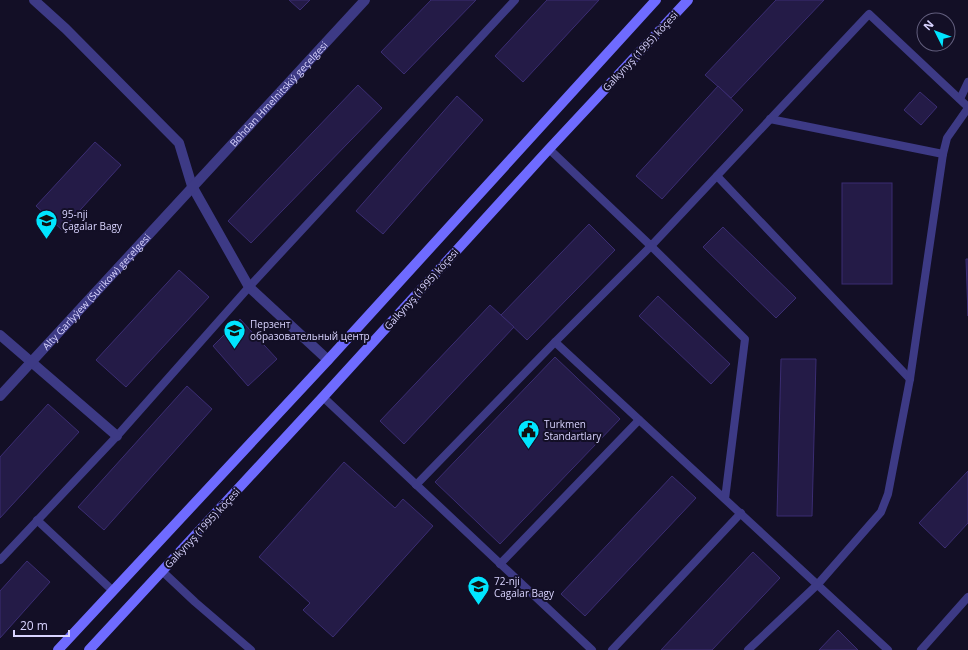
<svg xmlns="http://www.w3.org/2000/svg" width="968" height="650" font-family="'Open Sans',sans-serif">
<rect width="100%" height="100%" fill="#130f26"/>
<g fill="#241b47" stroke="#3b2d73">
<polygon points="289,0 310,0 300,10"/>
<polygon points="431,0 476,0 404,74 381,52"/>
<polygon points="547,0 599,0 523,82 495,56"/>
<polygon points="776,0 824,0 731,98 705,75"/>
<polygon points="358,85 382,108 251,243 228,221"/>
<polygon points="718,86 743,110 662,199 636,176"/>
<polygon points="920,92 937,107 921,125 904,110"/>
<polygon points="457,96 483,120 383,234 356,211"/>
<polygon points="95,142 121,165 62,230 36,206"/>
<rect x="842" y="183" width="50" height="101"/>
<polygon points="589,224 615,250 527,340 501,315"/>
<polygon points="723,227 796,298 776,318 703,247"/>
<polygon points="966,259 968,259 968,316"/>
<polygon points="179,270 209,297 126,387 96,360"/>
<polygon points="658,296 730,364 711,384 639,316"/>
<polygon points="490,305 514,327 404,444 380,421"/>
<polygon points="240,319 277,359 248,386 213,346"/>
<polygon points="555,357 620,419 500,544 435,482"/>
<polygon points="781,359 816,359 812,516 777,516"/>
<polygon points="187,386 212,409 104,530 78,507"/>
<polygon points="48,404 79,432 0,518 0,457"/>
<polygon points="344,462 395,508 403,499 433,526 333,637 303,610 310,603 259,557"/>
<polygon points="968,471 968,523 945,548 919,523"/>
<polygon points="672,476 696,498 585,616 561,594"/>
<polygon points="753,552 780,578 712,650 661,650"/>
<polygon points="27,561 50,582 0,638 0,591"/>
<polygon points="838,630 858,650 819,650"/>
</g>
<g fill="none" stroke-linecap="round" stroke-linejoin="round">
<g stroke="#3d3a85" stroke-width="8">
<polyline points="960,99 968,82"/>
<polyline points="770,119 943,154"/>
<polyline points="549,149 651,246 869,14 968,107"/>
<polyline points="717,176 910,379"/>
<polyline points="323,397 592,650"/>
<polyline points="416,485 555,342"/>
<polyline points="725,499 745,339 651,246 555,342 888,650"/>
<polyline points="37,520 113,591"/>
<polyline points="0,560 117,436 249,287 515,0"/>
<polyline points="500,564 639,420"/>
<polyline points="162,571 195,602 251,650"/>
<polyline points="612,650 741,513"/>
<polyline points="748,650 818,584 881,512 888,494 910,379 943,154 947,138 968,108"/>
<polyline points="921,650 968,597"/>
</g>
<g stroke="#3d3a85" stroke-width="10">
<polyline points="34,0 66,29 179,143 192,186 249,287 328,360"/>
<polyline points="0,335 117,436"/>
<path id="s1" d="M 0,396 L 365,0"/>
</g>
<g stroke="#6f6bff" stroke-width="10">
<polyline points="58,650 328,360 656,0"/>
<polyline points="89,650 323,397 549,149 688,0"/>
</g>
</g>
<defs>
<symbol id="school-pin" viewBox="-11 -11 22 30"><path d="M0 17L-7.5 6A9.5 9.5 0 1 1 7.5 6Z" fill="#00e5ff" stroke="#130f26"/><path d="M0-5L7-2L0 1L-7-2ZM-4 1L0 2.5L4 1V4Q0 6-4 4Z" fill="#111"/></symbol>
<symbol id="civic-pin" viewBox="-11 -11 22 30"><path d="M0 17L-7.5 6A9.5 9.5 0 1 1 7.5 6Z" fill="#00e5ff" stroke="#130f26"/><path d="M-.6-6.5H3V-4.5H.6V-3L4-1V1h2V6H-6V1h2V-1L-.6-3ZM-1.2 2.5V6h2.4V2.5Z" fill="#111"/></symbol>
</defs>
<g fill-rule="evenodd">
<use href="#school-pin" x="34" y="208" width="25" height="34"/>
<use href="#school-pin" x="222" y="318" width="25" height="34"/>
<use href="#civic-pin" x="516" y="418" width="25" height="34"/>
<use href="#school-pin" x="466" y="574" width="25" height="34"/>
</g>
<g text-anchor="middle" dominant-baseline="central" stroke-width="4" stroke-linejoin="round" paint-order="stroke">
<g font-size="10" fill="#d9d4ff" stroke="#130f26">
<text transform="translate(640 51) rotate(-47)">Galkynyş (1995) köçesi</text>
<text stroke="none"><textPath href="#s1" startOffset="411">Bohdan Hmelnitskiý geçelgesi</textPath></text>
<text transform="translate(421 289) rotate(-48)">Galkynyş (1995) köçesi</text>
<text stroke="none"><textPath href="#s1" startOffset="142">Alty Garlyýew (Surikow) geçelgesi</textPath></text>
<text transform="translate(202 528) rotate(-47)">Galkynyş (1995) köçesi</text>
</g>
<g font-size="10" fill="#d9d4ff" stroke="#130f26" text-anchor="start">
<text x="62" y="214">95-nji<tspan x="62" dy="12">Çagalar Bagy</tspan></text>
<text x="250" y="324">Перзент<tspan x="250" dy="12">образовательный центр</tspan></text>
<text x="544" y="424">Turkmen<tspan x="544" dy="12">Standartlary</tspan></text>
<text x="494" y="581">72-nji<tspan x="494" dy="12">Cagalar Bagy</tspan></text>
</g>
</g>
<g transform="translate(936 32) rotate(312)"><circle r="19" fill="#130f26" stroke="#625e7d"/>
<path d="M0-3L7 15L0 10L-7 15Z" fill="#00e5ff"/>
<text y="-6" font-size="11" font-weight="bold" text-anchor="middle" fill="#d9d4ff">N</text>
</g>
<path d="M14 630v6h55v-6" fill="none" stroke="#d9d4ff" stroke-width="2"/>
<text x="20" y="630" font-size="12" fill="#d9d4ff" stroke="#130f26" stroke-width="3" paint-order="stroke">20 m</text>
</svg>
